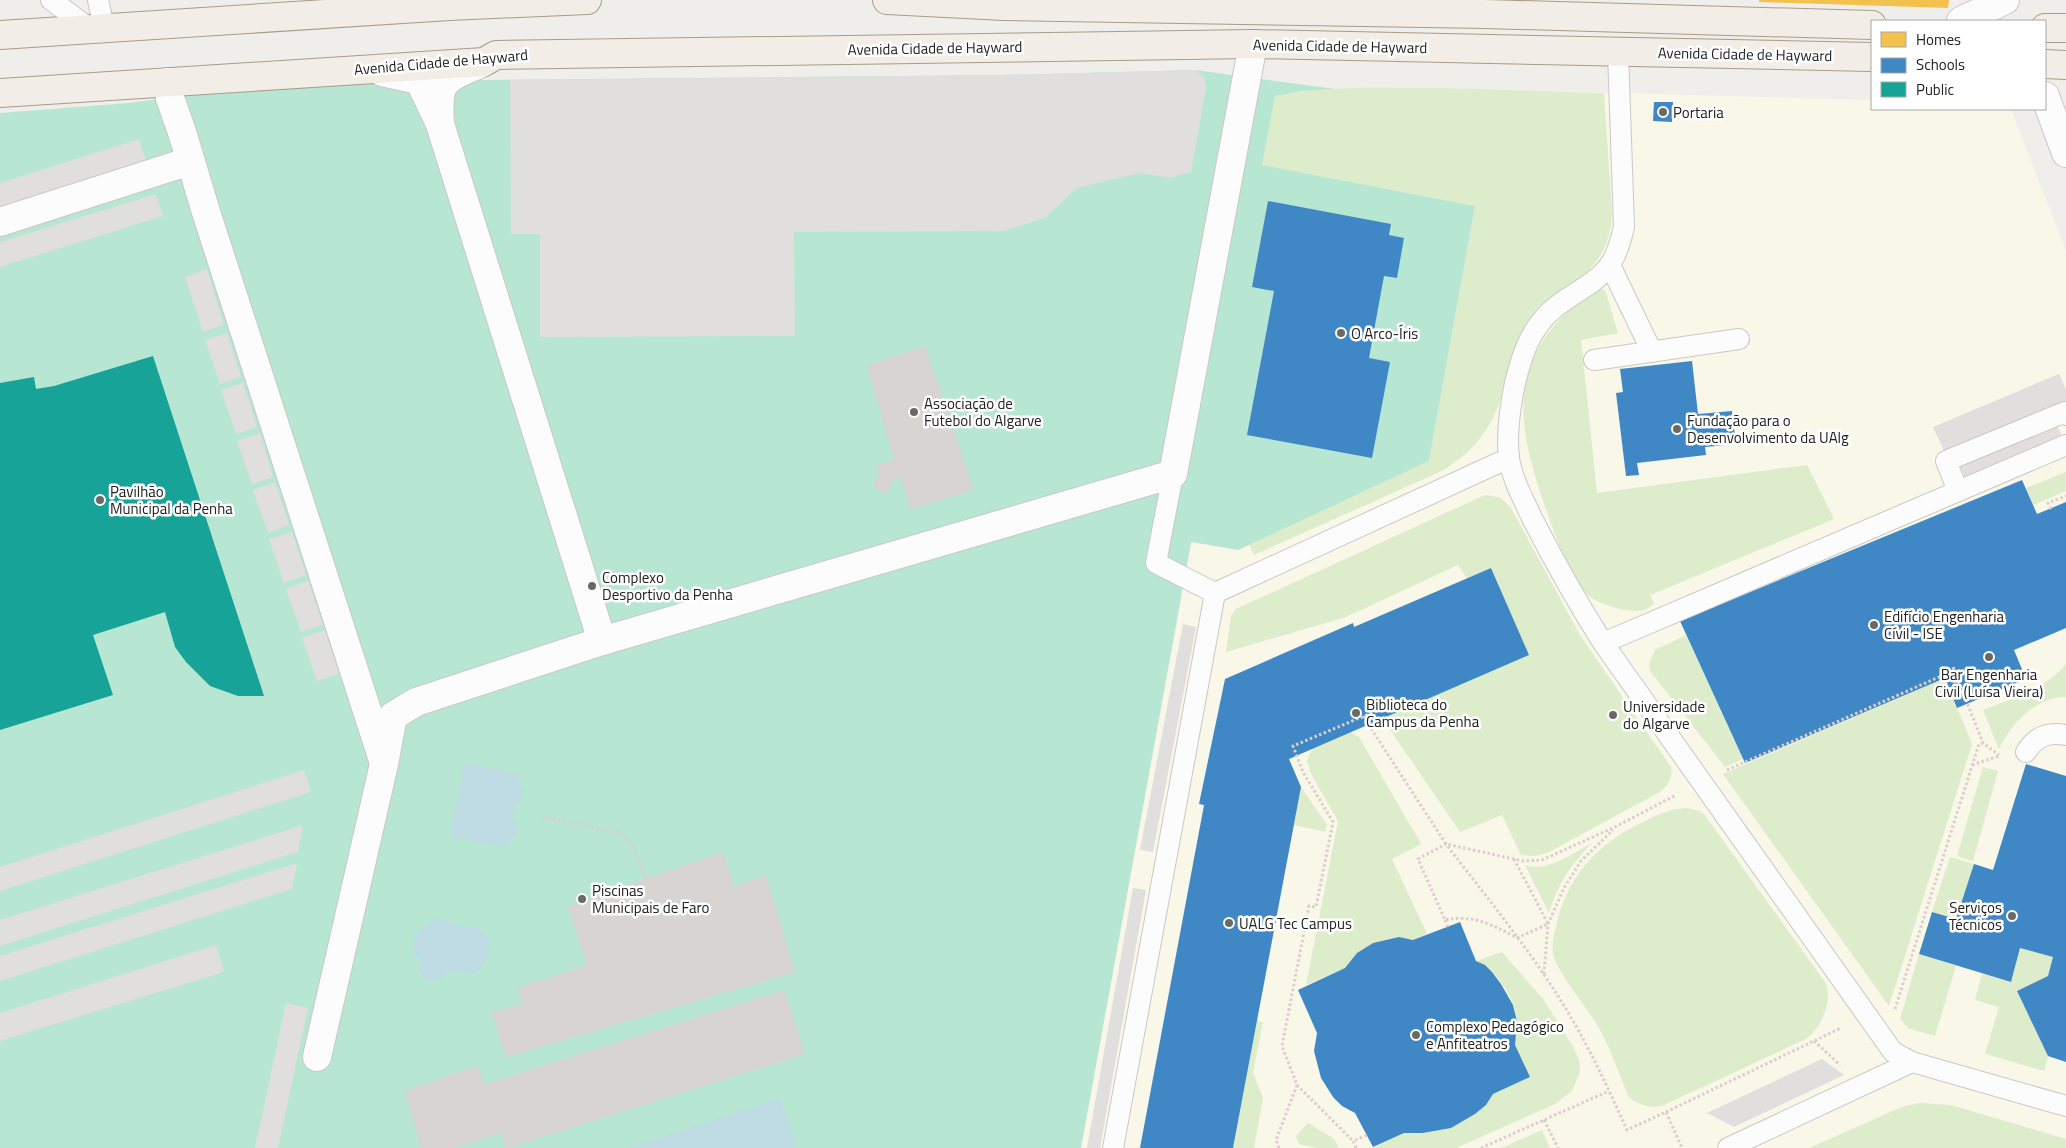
<svg xmlns="http://www.w3.org/2000/svg" width="2066" height="1148" font-family="'Titillium Web',sans-serif">
<rect width="100%" height="100%" fill="#f0eeeb"/>
<polygon fill="#f8f7e8" points="1441,88 1872,100 1872,109 2011,109 2066,251 2066,1148 1081,1148 1261,165 1303,91"/>
<g fill="#ddeccb">
<path d="M 1441,88 L 1604,93 L 1612,213 C 1611,251 1592,272 1561,292 C 1552,298 1541,303 1534,312 C 1523,327 1518,344 1513,361 C 1497,413 1491,439 1444,470 L 1254,555 L 1249,544 L 1429,461 L 1475,206 L 1261,165 L 1275,96 C 1329,85 1385,88 1441,88 Z"/>
<path d="M 1598,288 L 1605,290 L 1618,333 L 1581,340 L 1597,493 L 1807,465 L 1834,519 L 1650,595 L 1654,604 C 1651,606 1647,609 1644,610 C 1630,614 1597,604 1587,594 C 1568,575 1556,537 1547,512 C 1523,442 1504,379 1560,319 C 1571,308 1583,296 1598,288 Z"/>
<polygon points="2066,472 2066,491 2033,505 2026,488"/>
<path d="M 1485,495 L 1500,497 L 1511,508 L 1580,635 L 1671,767 C 1673,778 1668,785 1660,792 L 1547,853 L 1534,856 L 1521,855 L 1502,815 L 1460,832 L 1382,718 L 1528,655 L 1491,568 L 1467,578 L 1458,565 L 1346,617 L 1226,652 L 1231,616 L 1236,609 Z"/>
<polygon points="1686,635 1743,759 1725,767 1650,671 1649,663 1655,650"/>
<path d="M 2066,664 L 2066,697 C 2035,697 2011,724 1999,749 L 1983,710 C 2011,699 2046,689 2066,664 Z"/>
<polygon points="1945,678 1972,744 1889,1006 1723,774"/>
<polygon points="1350,732 1359,737 1421,844 1392,859 1427,934 1413,940 1399,937 1373,943 1357,953 1345,968 1306,985 1338,821 1311,774 1307,761 1312,749"/>
<polygon points="1983,767 1998,771 1973,861 1957,856"/>
<polygon points="1301,787 1327,825 1325,832 1294,825"/>
<path d="M 1686,808 L 1700,811 L 1704,814 L 1825,982 C 1834,1000 1821,1028 1806,1039 L 1662,1106 C 1650,1108 1639,1106 1629,1097 C 1619,1074 1611,1050 1599,1028 C 1588,1008 1556,972 1553,953 C 1551,943 1555,932 1557,923 C 1567,877 1598,844 1639,824 C 1655,816 1668,809 1686,808 Z"/>
<path d="M 1592,843 C 1569,867 1559,882 1549,913 L 1525,865 C 1547,873 1573,853 1592,843 Z"/>
<polygon points="1950,857 1974,864 1956,919 1932,912"/>
<polygon points="2020,948 2053,957 2048,976 2017,991 2048,1056 2044,1071 1985,1054 1999,1007 1975,1000 1982,974 2011,982"/>
<path d="M 1502,952 L 1544,1000 L 1574,1048 L 1579,1060 L 1580,1072 L 1572,1091 L 1555,1104 L 1456,1148 L 1373,1148 L 1404,1133 L 1423,1133 L 1451,1128 L 1475,1114 L 1486,1105 L 1493,1094 L 1530,1077 C 1525,1068 1516,1055 1515,1045 C 1513,1034 1518,1024 1516,1013 C 1511,993 1495,969 1476,961 Z"/>
<polygon points="1919,954 1956,966 1935,1036 1908,1028 1900,1019"/>
<polygon points="1257,1021 1263,1022 1253,1073 1263,1098 1254,1148 1233,1148"/>
<polygon points="1920,1103 1951,1105 2066,1139 2066,1148 1809,1148 1902,1107"/>
<polygon points="1308,1123 1334,1139 1339,1148 1317,1148 1299,1144 1296,1136"/>
<polygon points="1542,1130 1550,1148 1501,1148"/>
</g>
<polygon fill="#b7e6d2" points="1195,70 1335,89 1303,91 1275,96 1262,165 1475,206 1429,461 1238,550 1191,542 1081,1148 0,1148 0,113 129,103 206,92 383,81 1002,75"/>
<g fill="#e0dfde">
<polygon points="1195,70 1204,77 1206,88 1191,172 1170,178 1139,173 1077,188 1045,218 1003,231 794,232 795,336 540,337 540,234 511,234 510,80 1002,75"/>
<polygon points="139,139 147,164 0,210 0,183"/>
<polygon points="156,194 163,216 0,267 0,242"/>
<polygon points="207,269 224,325 203,332 185,277"/>
<polygon points="227,333 241,377 220,384 205,340"/>
<polygon points="2059,374 2066,389 2066,401 1945,453 1933,427"/>
<polygon points="243,383 257,427 236,434 221,390"/>
<polygon points="2056,423 2063,439 1966,480 1959,464"/>
<polygon points="260,433 273,477 252,484 237,441"/>
<polygon points="275,482 289,525 268,533 253,490"/>
<polygon points="292,532 306,575 284,583 269,539"/>
<polygon points="308,581 323,625 301,632 286,589"/>
<polygon points="1183,624 1196,627 1153,852 1140,850"/>
<polygon points="325,630 339,674 317,681 302,638"/>
<polygon points="304,770 311,792 0,891 0,867"/>
<polygon points="303,825 298,852 0,946 0,920"/>
<polygon points="297,863 292,889 0,981 0,956"/>
<polygon points="1133,888 1146,890 1100,1148 1087,1148"/>
<polygon points="216,945 224,972 0,1041 0,1013"/>
<polygon points="286,1003 308,1008 278,1148 255,1148"/>
<polygon points="1822,1059 1844,1075 1734,1127 1707,1113"/>
</g>
<g fill="#bfdbe3">
<path d="M 465,763 L 520,774 L 518,782 C 526,791 525,799 515,805 L 512,817 C 517,824 519,829 515,837 L 508,841 L 506,848 L 450,836 Z"/>
<path d="M 435,919 C 444,919 449,923 457,925 C 466,928 476,925 483,932 C 494,943 488,967 473,973 C 466,976 454,971 446,969 L 442,978 L 435,981 L 424,978 L 419,970 L 421,960 C 402,947 420,926 435,919 Z"/>
<polygon points="780,1098 797,1148 629,1148"/>
</g>
<polygon fill="#f2c14e" points="1759,0 1949,0 1948,8 1759,2"/>
<g fill="#3f88c5">
<polygon points="1654,102 1673,102 1672,122 1653,121"/>
<polygon points="1268,201 1391,224 1389,235 1404,238 1397,278 1384,276 1369,358 1390,362 1372,458 1247,435 1274,291 1252,287"/>
<polygon points="1692,361 1698,414 1732,411 1736,444 1705,447 1706,455 1637,463 1639,475 1626,476 1616,393 1623,392 1620,369"/>
<polygon points="2022,480 2037,514 2066,502 2066,628 2014,650 2026,679 1957,708 1945,678 1745,763 1680,621"/>
<polygon points="1491,568 1529,655 1289,759 1301,787 1233,1148 1140,1148 1204,805 1199,804 1225,679 1353,623 1354,627"/>
<polygon points="2026,764 2066,776 2066,1062 2048,1056 2017,991 2048,976 2053,957 2020,948 2011,982 1919,954 1932,912 1956,919 1974,864 1993,870"/>
<polygon points="1460,922 1476,961 1485,965 1492,972 1501,984 1513,1005 1517,1021 1515,1045 1530,1077 1493,1094 1486,1105 1475,1114 1451,1128 1423,1133 1404,1133 1373,1147 1355,1113 1342,1106 1333,1097 1321,1078 1314,1051 1317,1033 1298,990 1345,968 1357,953 1373,943 1399,937 1413,940"/>
</g>
<polygon fill="#17a398" points="153,356 264,696 238,696 210,686 186,662 175,647 165,612 93,635 113,695 0,730 0,383 34,377 36,389 54,386"/>
<g fill="#d7d4d2">
<polygon points="925,346 974,490 910,509 901,477 891,480 891,487 884,493 875,488 874,480 879,473 877,465 894,460 867,365"/>
<polygon points="723,852 734,887 766,875 795,972 506,1057 492,1012 522,1004 517,988 587,965 568,906"/>
<polygon points="784,990 805,1054 507,1148 506,1148 501,1133 453,1148 421,1148 405,1091 477,1066 485,1084"/>
</g>
<g fill="none" stroke-linecap="round" stroke-linejoin="round">
<defs>
<g id="service">
<polyline points="51,0 89,28"/>
<polyline points="98,0 104,27"/>
<path d="M 1618,52 L 1624,227 C 1621,240 1617,255 1609,266 C 1592,288 1562,297 1544,318 C 1528,336 1521,359 1515,383 C 1510,407 1506,433 1509,458 C 1512,479 1523,498 1532,518 C 1554,561 1577,602 1603,643 L 1893,1052 L 1912,1062 L 2066,1106"/>
<polyline points="1610,265 1652,352"/>
<polyline points="1594,360 1739,339"/>
<polyline points="1173,474 1156,563 1215,593"/>
<polyline points="1958,491 1946,461 2065,412 2066,415"/>
<polyline points="1603,643 2066,445"/>
<path d="M 2026,752 C 2036,736 2048,732 2066,735"/>
<polyline points="1113,1148 1215,593 1509,458"/>
<polyline points="1728,1148 1912,1062"/>
</g>
<polyline id="pedestrian" points="2045,96 2066,153"/>
<g id="minor">
<polyline points="1961,21 2005,0"/>
<polyline points="168,82 170,98 182,132 206,212 383,760"/>
<path d="M 440,123 C 437,78 444,80 482,63"/>
<polyline points="0,222 190,161"/>
<polyline points="602,641 1173,474 1253,44"/>
<polyline points="317,1057 384,764 393,716 416,702 602,641 440,124 419,80 382,72"/>
</g>
<g id="primary">
<polyline points="887,0 1004,6 1485,14 1872,25"/>
<polyline points="2045,28 2066,28"/>
<polyline points="0,35 449,6 587,0"/>
<polyline points="2045,64 2066,65"/>
<polyline points="0,93 484,62 496,55 1253,44 1872,57"/>
</g>
</defs>
<use href="#service" stroke="#c9c8c7" stroke-width="22"/>
<use href="#pedestrian" stroke="#c9c8c7" stroke-width="30"/>
<use href="#minor" stroke="#c9c8c7" stroke-width="30"/>
<use href="#primary" stroke="#a79c86" stroke-width="30"/>
<g stroke="#dccecd" stroke-width="3" stroke-dasharray="2.5 2.5" stroke-linecap="butt">
<polyline points="2051,509 2048,503 2066,496"/>
<polyline points="1953,667 1983,743 1999,755"/>
<polyline points="1363,716 1446,844 1523,861 1542,860 1615,827 1676,795"/>
<polyline points="1972,765 1999,756"/>
<polyline points="1727,770 1953,671"/>
<polyline points="543,817 620,833 632,845 646,879"/>
<path d="M 1514,859 L 1548,924 L 1517,938 C 1493,925 1473,914 1445,920 L 1418,859 L 1446,844 C 1485,895 1527,946 1561,1001 C 1587,1042 1607,1086 1627,1130 L 1666,1112 L 1682,1148"/>
<polyline points="1445,920 1448,927"/>
<polyline points="1544,974 1548,924 1564,888 1581,861 1613,830"/>
<polyline points="1895,1009 1979,744 1983,743"/>
<polyline points="1814,1041 1840,1065"/>
<polyline points="1297,1085 1353,1141"/>
<polyline points="1666,1112 1841,1028"/>
<polyline points="1544,1120 1558,1148"/>
<polyline points="1279,1148 1276,1140 1297,1085 1282,1046 1309,906 1316,907 1333,822 1303,772 1293,746 1376,711"/>
<polyline points="1356,1148 1353,1141 1367,1135"/>
<polyline points="1481,1148 1609,1091"/>
</g>
<use href="#service" stroke="#fdfcfc" stroke-width="20"/>
<use href="#pedestrian" stroke="#fdfcfc" stroke-width="28"/>
<use href="#minor" stroke="#fdfcfc" stroke-width="28"/>
<use href="#primary" stroke="#f3ede7" stroke-width="28"/>
</g>
<g fill="#6a6968" stroke="#fff" stroke-width="2">
<circle cx="1663" cy="112" r="5"/>
<circle cx="1341" cy="333" r="5"/>
<circle cx="914" cy="412" r="5"/>
<circle cx="1677" cy="429" r="5"/>
<circle cx="100" cy="500" r="5"/>
<circle cx="592" cy="586" r="5"/>
<circle cx="1874" cy="625" r="5"/>
<circle cx="1989" cy="657" r="5"/>
<circle cx="1356" cy="713" r="5"/>
<circle cx="1613" cy="715" r="5"/>
<circle cx="582" cy="899" r="5"/>
<circle cx="2012" cy="916" r="5"/>
<circle cx="1229" cy="923" r="5"/>
<circle cx="1416" cy="1035" r="5"/>
</g>
<g text-anchor="middle" dominant-baseline="central" stroke-width="5" stroke-linejoin="round" paint-order="stroke">
<g font-size="15" fill="#222" stroke="#fff">
<text transform="translate(1340 46) rotate(1)">Avenida Cidade de Hayward</text>
<text transform="translate(935 48) rotate(-1)">Avenida Cidade de Hayward</text>
<text transform="translate(1745 54) rotate(1)">Avenida Cidade de Hayward</text>
<text transform="translate(441 62) rotate(-5)">Avenida Cidade de Hayward</text>
</g>
<g font-size="15" fill="#222" stroke="#fff" text-anchor="start">
<text x="1673" y="112">Portaria</text>
<text x="1351" y="333">O Arco-Íris</text>
<text x="924" y="403">Associação de<tspan x="924" dy="17">Futebol do Algarve</tspan></text>
<text x="1687" y="420">Fundação para o<tspan x="1687" dy="17">Desenvolvimento da UAlg</tspan></text>
<text x="110" y="491">Pavilhão<tspan x="110" dy="17">Municipal da Penha</tspan></text>
<text x="602" y="577">Complexo<tspan x="602" dy="17">Desportivo da Penha</tspan></text>
<text x="1884" y="616">Edifício Engenharia<tspan x="1884" dy="17">Cívil - ISE</tspan></text>
<text x="1989" y="674" text-anchor="middle">Bar Engenharia<tspan x="1989" dy="17">Civil (Luísa Vieira)</tspan></text>
<text x="1366" y="704">Biblioteca do<tspan x="1366" dy="17">Campus da Penha</tspan></text>
<text x="1623" y="706">Universidade<tspan x="1623" dy="17">do Algarve</tspan></text>
<text x="592" y="890">Piscinas<tspan x="592" dy="17">Municipais de Faro</tspan></text>
<text x="2002" y="907" text-anchor="end">Serviços<tspan x="2002" dy="17">Técnicos</tspan></text>
<text x="1239" y="923">UALG Tec Campus</text>
<text x="1426" y="1026">Complexo Pedagógico<tspan x="1426" dy="17">e Anfiteatros</tspan></text>
</g>
</g>
<rect x="1871" y="20" width="175" height="90" fill="#ffffff" stroke="#a7a7a7"/>
<rect x="1881" y="32" width="25" height="15" fill="#f2c14e" stroke="#a7a7a7"/>
<text x="1916" y="45" font-size="15" fill="#222222">Homes</text>
<rect x="1881" y="58" width="25" height="15" fill="#3f88c5" stroke="#a7a7a7"/>
<text x="1916" y="70" font-size="15" fill="#222222">Schools</text>
<rect x="1881" y="82" width="25" height="15" fill="#17a398" stroke="#a7a7a7"/>
<text x="1916" y="95" font-size="15" fill="#222222">Public</text>
</svg>
